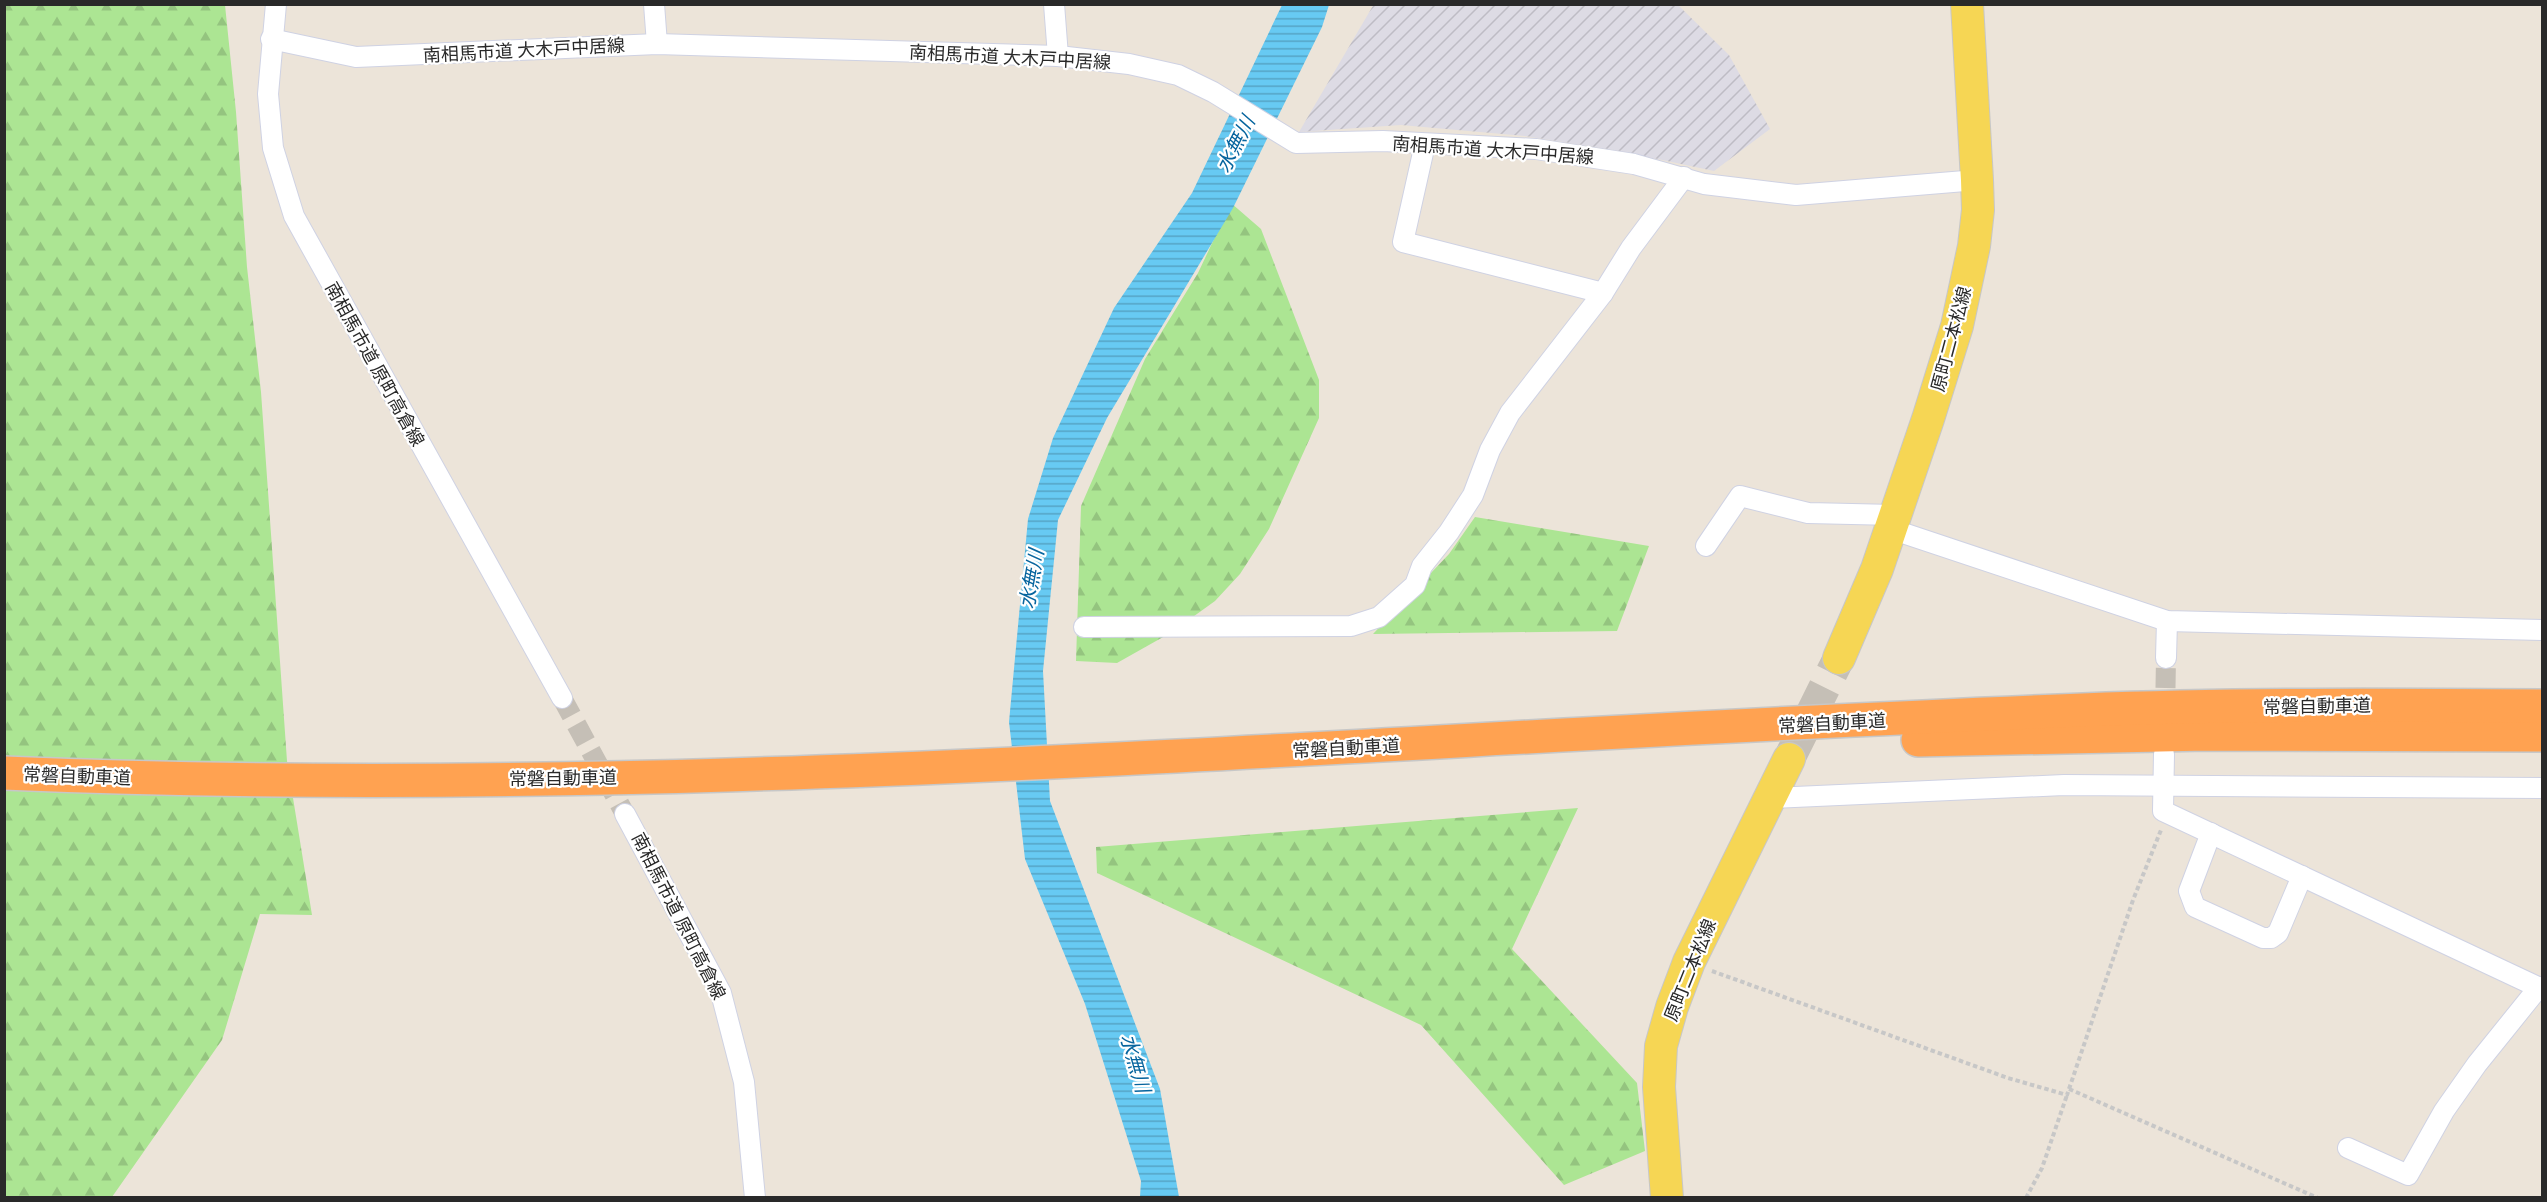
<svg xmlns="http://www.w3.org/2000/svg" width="2547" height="1202" font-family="'IBM Plex Sans','Noto Sans JP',sans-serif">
<defs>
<pattern id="industrial-furrows" width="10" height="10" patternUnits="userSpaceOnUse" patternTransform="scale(1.5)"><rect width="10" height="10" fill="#dddbe4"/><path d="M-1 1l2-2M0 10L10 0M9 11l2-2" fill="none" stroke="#bebcc4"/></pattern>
<pattern id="forest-firs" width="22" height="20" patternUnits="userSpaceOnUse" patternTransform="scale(1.5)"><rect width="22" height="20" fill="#ace593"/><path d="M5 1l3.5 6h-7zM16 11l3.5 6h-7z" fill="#94c47f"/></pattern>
<pattern id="water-rules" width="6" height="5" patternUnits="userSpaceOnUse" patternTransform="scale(1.5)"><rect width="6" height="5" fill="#67caf3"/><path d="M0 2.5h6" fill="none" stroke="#55a4c5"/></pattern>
</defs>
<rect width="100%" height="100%" fill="#ece4d9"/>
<polygon fill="url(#industrial-furrows)" points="1374,4 1678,5 1729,55 1770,129 1714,171 1620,151 1525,136 1401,125 1299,132"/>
<g fill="url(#forest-firs)">
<polygon points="5,5 225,5 236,112 247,267 261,392 287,761 312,915 260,914 222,1040 112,1197 5,1198"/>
<polygon points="1231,203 1261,229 1319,380 1319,418 1269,529 1240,574 1215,601 1172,632 1117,663 1076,661 1081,506 1145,359 1198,273"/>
<polygon points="1475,517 1649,546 1617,631 1373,634 1449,554"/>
<polygon points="1578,808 1512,949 1637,1083 1645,1151 1564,1185 1421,1025 1097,873 1096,847"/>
</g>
<polygon fill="url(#water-rules)" points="1282,5 1329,5 1322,27 1233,208 1107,418 1058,520 1043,671 1050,801 1160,1089 1179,1197 1140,1197 1141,1181 1085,1004 1025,859 1009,722 1028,519 1053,438 1114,308 1192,193"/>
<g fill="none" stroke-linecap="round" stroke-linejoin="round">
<g stroke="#c5bfb6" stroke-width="20" stroke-dasharray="20 10" stroke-linecap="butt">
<polyline points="562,698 625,814"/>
<polyline points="2165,718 2166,658"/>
</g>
<polyline stroke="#c5bfb6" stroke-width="32" stroke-dasharray="32 16" stroke-linecap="butt" points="1789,759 1839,658"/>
<defs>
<g id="minor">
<polyline points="276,4 268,94 273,148 294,216 562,698"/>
<polyline points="654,4 657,44"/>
<polyline points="1054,4 1058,56"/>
<polyline points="271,39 356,57 657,44 1058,56 1129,64 1178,75 1213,92 1296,143 1383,141 1536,149 1634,164 1704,184 1796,195 1977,180"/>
<polyline points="1425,144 1403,242 1603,293"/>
<polyline points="1891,529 2167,621 2542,630"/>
<polyline points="1706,546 1740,496 1808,513 1895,515"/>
<polyline points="1084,627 1351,626 1379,617 1415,585 1422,566 1449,532 1473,495 1490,450 1510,413 1603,293 1631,248 1684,177"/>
<polyline points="2166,658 2167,621"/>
<polyline points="2164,754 2163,811 2542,989"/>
<polyline points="1770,798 2064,785 2542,788"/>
<polyline points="625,814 721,993 744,1082 755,1198"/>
<polyline points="2211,833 2189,891 2195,907 2263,938 2271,938 2278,933 2302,876"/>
<polyline points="2348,1148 2408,1175 2444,1111 2477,1064 2539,987"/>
</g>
<g id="primary">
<polyline points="1839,658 1877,569 1928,419 1957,326 1974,246 1978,210 1977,180 1967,4"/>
<polyline points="1667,1198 1659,1087 1661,1046 1672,1007 1689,962 1789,759"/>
</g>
<g id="motorway">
<polyline points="1918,740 2206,734 2542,735"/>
<path d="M 4,773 C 698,803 1390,736 2083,710 C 2236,704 2389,705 2542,706"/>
</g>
</defs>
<use href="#minor" stroke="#cfd2e3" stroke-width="22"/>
<use href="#primary" stroke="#c7c7c7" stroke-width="34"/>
<use href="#motorway" stroke="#c7c7c7" stroke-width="36"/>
<g stroke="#c7c7c7" stroke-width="4" stroke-dasharray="4.5 3" stroke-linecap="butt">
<polyline points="1712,971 2008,1078 2067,1095 2069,1089 2076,1092 2318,1198"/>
<polyline points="2069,1089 2133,900 2161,830"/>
<polyline points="2026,1198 2042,1168 2067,1095"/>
</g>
<use href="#minor" stroke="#fff" stroke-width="20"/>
<use href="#primary" stroke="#f6d654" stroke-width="32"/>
<use href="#motorway" stroke="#ffa251" stroke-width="33"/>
</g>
<g text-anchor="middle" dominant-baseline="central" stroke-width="4.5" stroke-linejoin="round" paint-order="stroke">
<g font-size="18" fill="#292929" stroke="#fff">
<text transform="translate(524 50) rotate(-3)">南相馬市道 大木戸中居線</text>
<text transform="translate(1010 57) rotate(3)">南相馬市道 大木戸中居線</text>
<text transform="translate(1493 150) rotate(4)">南相馬市道 大木戸中居線</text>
<text transform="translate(1951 339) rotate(-75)">原町二本松線</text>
<text transform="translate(375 364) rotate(61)">南相馬市道 原町高倉線</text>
<text transform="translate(2317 706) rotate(-1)">常磐自動車道</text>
<text transform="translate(1832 723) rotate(-3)">常磐自動車道</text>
<text transform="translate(1346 748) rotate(-3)">常磐自動車道</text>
<text transform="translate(77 776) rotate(2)">常磐自動車道</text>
<text transform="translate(563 778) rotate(-1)">常磐自動車道</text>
<text transform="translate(679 916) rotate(63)">南相馬市道 原町高倉線</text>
<text transform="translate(1690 970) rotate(-68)">原町二本松線</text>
</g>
<g font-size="20" font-style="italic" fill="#07659e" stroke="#fff">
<text transform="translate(1235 144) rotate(-63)">水無川</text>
<text transform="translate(1031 579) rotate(-80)">水無川</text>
<text transform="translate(1136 1063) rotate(74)">水無川</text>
</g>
</g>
<rect width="2547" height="1202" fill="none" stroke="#292929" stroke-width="12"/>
</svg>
